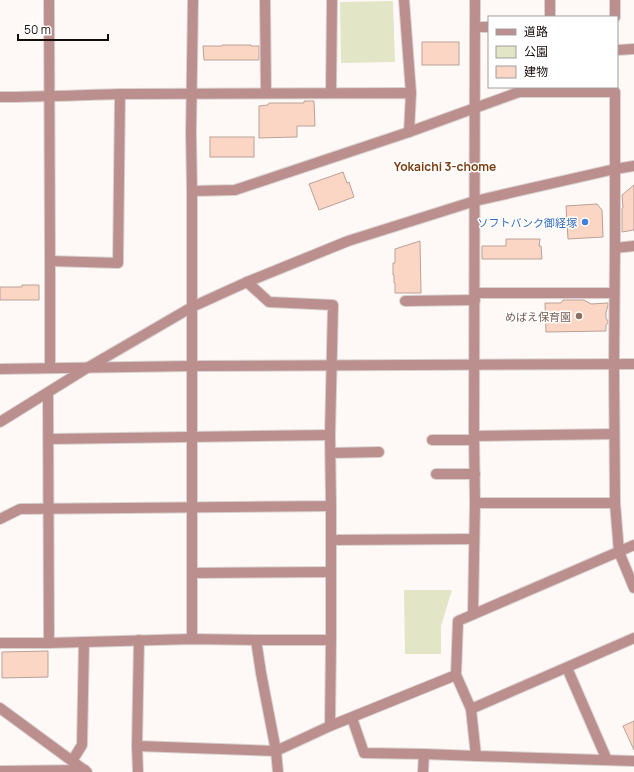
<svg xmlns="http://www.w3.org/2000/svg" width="634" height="772" font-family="Manrope,'Noto Sans JP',sans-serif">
<rect width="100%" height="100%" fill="#fef9f6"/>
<g fill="#e3e5c7">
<polygon points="393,1 395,62 341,63 340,2"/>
<polygon points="404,590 452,590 441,626 441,654 405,654"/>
</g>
<g fill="#fcd6c5" stroke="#baa197">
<rect x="422" y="42" width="37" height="23"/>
<polygon points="222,45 251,45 251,46 259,46 259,60 204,60 203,46 222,46"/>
<polygon points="304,101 314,101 315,126 297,126 297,137 259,138 259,106 268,105 269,103 304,103"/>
<rect x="210" y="137" width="44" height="20"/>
<polygon points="343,172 347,183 349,182 354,197 319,210 309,184"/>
<polygon points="634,185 634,230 622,232 622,208 623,208 622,195"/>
<polygon points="597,204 602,210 603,237 568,239 566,206"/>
<polygon points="506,239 540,239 539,246 541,246 542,259 482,259 482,246 506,246"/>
<polygon points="420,241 421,293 395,293 395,283 394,283 394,275 393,275 393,263 395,263 395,249"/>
<polygon points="22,285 39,285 39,300 0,300 0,287 22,287"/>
<polygon points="563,300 584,300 591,304 608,303 608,306 606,312 606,318 608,321 608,323 606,325 606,331 546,332 545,303 561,303"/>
<polygon points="48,651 48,677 2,678 2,652"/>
<polygon points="634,721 634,750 623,726"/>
</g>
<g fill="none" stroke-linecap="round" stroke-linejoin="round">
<defs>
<g id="minor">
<polyline points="49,0 50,261 50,368"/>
<polyline points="265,0 266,93"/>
<polyline points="404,0 411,93"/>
<polyline points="550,0 550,17"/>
<polyline points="615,0 615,17"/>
<polyline points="475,27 489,27"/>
<polyline points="617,50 634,49"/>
<polyline points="331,93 332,0"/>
<path d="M 0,97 C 41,97 81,95 122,94 C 218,93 314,93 411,93 L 409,132 L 519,92 L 615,92 L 615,248 L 614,364 L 615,503 L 619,552 L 634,588"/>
<polyline points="192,191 235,190 409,132"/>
<polyline points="615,248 634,246"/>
<polyline points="50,261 118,263 120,94"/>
<polyline points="475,293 614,293"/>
<polyline points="405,301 475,300"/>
<polyline points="0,369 192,366 634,364"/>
<polyline points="48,393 49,643"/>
<polyline points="0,422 87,368 192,307 247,282 348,241 475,201 615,169 634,166"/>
<polyline points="474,436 614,434"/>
<polyline points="49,439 330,435"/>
<polyline points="432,440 474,440"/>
<polyline points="331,453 379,452"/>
<polyline points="436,474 475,474"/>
<polyline points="475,503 615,503"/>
<polyline points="0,519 20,509 331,506 330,435 333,305 269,302 247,282"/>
<polyline points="331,540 474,539"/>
<polyline points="192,573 331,572"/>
<polyline points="473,614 475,503 474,436 475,0"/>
<polyline points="192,639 192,191 191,133 193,0"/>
<polyline points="256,640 261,673 276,751 278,772"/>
<polyline points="331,640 330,726 456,675 471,709 476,756 634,761"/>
<polyline points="0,643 49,643 192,639 256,640 331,640 331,506"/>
<polyline points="567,668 607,760"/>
<polyline points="456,675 458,621 634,545"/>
<polyline points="0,708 87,772"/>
<polyline points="471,709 634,638"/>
<polyline points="352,718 364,753 424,754"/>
<polyline points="137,746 276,751 330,726"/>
<polyline points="72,761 82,745 84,642"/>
<polyline points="0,771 85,770"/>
<polyline points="138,772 137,746 139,640"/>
<polyline points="423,772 424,754 476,756"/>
</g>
</defs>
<use href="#minor" stroke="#d9d3d0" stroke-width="12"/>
<use href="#minor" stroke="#bc8f8f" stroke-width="10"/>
</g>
<circle fill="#3f7fe0" stroke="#fff" stroke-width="1.5" cx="585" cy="222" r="4"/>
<circle fill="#8d6e63" stroke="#fff" stroke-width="1.5" cx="579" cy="316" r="4"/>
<g text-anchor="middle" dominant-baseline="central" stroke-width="3" stroke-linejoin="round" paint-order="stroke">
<g font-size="11" fill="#366cbe" stroke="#fff" text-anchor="end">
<text x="577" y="222">ソフトバンク御経塚</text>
</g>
<g font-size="11" fill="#785e54" stroke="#fff" text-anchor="end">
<text x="571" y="316">めばえ保育園</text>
</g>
<g font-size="12" font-weight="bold" fill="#7a3e12" stroke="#fff">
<text x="445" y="166">Yokaichi 3-chome</text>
</g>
</g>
<rect x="488" y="16" width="130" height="72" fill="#ffffff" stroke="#a19e9d"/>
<rect x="496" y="29" width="20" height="6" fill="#bc8f8f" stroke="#a19e9d"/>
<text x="524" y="36" font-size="12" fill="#150c09">道路</text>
<rect x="496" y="46" width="20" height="12" fill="#e3e5c7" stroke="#a19e9d"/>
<text x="524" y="56" font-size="12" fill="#150c09">公園</text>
<rect x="496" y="66" width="20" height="12" fill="#fcd6c5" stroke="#a19e9d"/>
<text x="524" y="76" font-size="12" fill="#150c09">建物</text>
<path d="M18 34v6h90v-6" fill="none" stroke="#150c09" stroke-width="2"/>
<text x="24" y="34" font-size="12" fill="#150c09" stroke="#ffffff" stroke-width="3" paint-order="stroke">50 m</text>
</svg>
